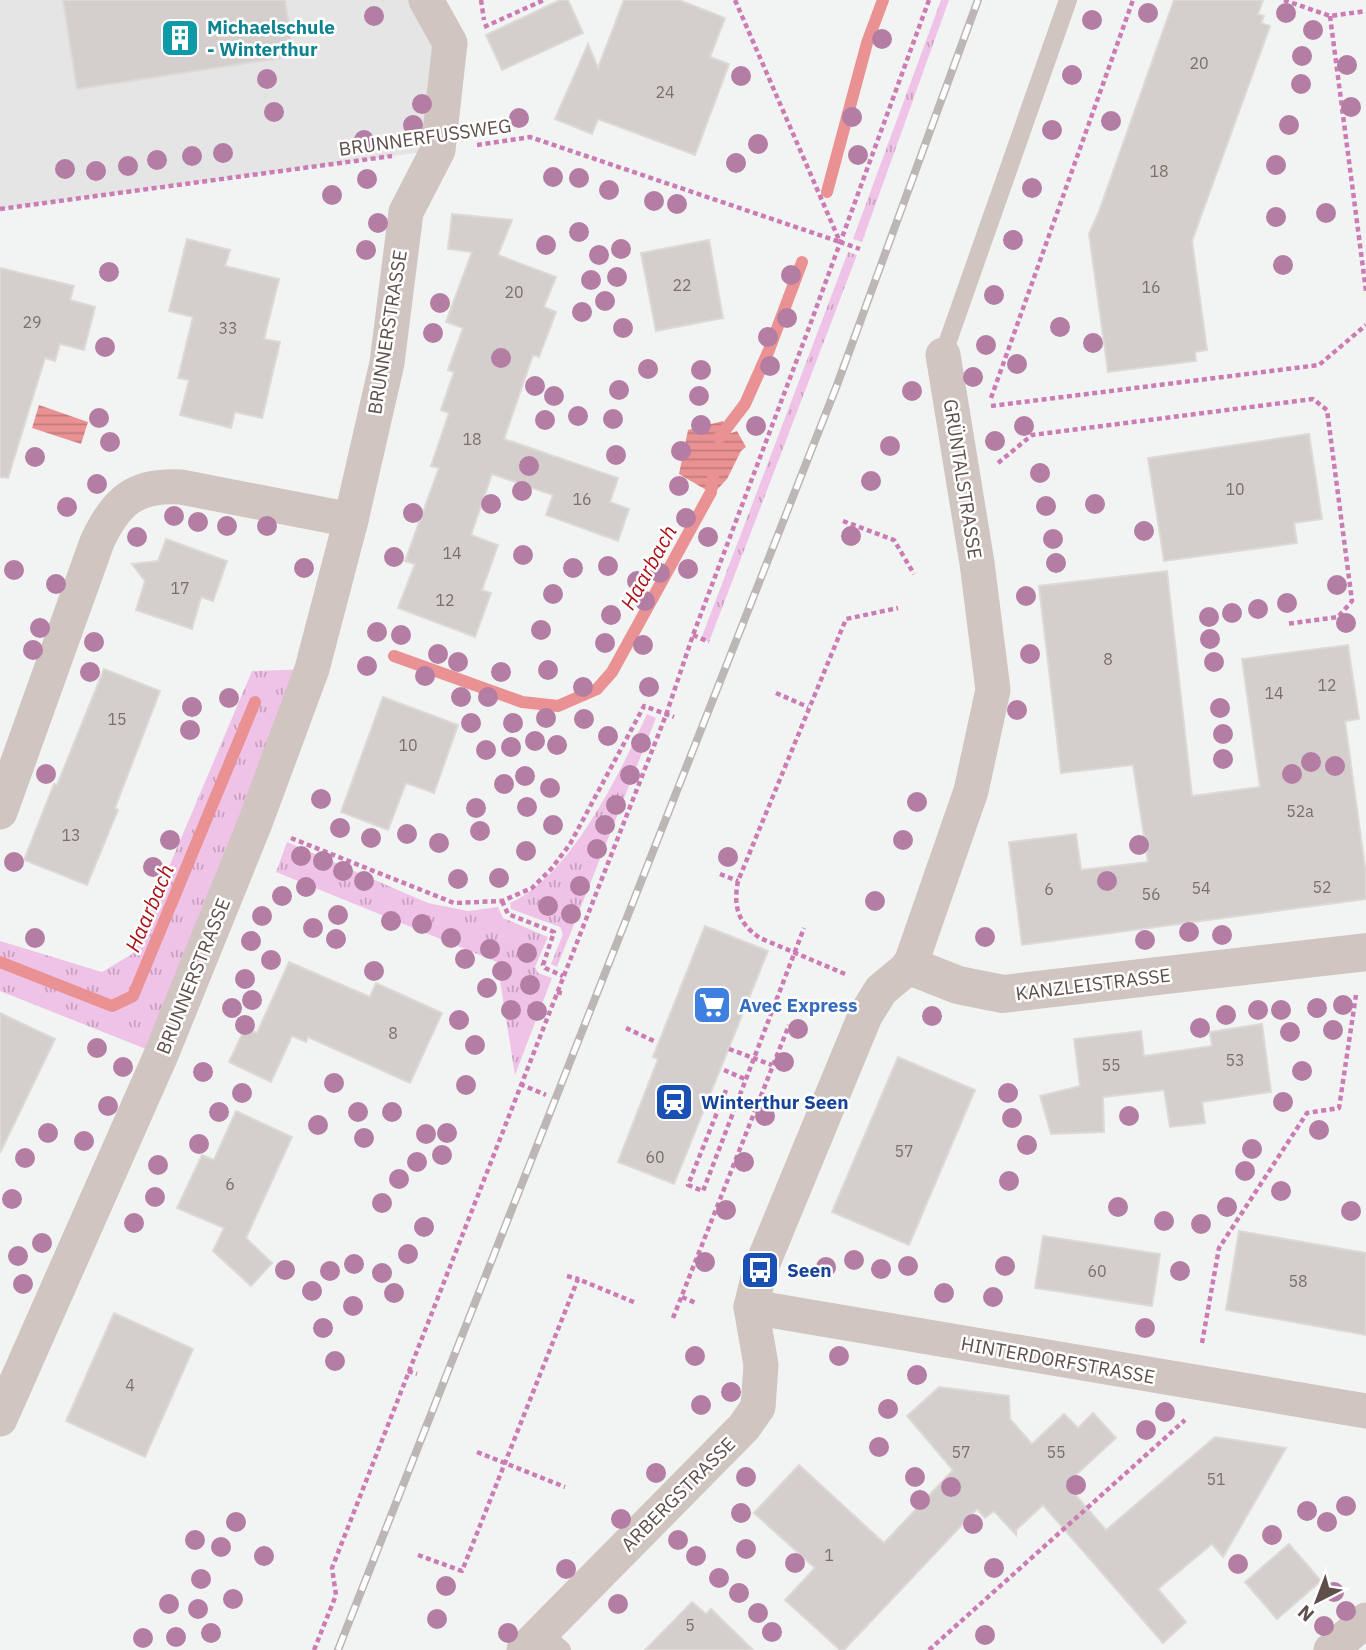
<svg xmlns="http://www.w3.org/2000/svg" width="1366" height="1650" font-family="'IBM Plex Sans',sans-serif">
<defs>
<pattern id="grass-tufts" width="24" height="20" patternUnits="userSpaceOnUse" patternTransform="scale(1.75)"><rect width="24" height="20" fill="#efc3e7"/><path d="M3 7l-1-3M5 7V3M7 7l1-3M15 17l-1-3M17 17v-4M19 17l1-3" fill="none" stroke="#c5a1bd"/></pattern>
<pattern id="water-rules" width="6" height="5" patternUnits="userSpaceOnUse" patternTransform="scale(1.75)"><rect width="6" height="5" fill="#ea9293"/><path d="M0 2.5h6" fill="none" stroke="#c17a7a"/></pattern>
</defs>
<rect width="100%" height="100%" fill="#f2f4f3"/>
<polygon fill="#e4e5e4" points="0,0 426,0 450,43 438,150 0,209"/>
<g fill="url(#grass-tufts)">
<polygon points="941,0 949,0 862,242 853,239"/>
<polygon points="848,252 857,255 709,642 701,639"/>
<polygon points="312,669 161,1055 0,991 0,941 102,972 132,954 252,671"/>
<path d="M 647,714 L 656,718 L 557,967 L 551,964 L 563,934 L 560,927 L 511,909 L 510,903 C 570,877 620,773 647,714 Z"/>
<polygon points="287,842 428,903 468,911 498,907 503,918 548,937 535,967 538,973 552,978 515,1075 497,962 276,872"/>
</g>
<g fill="url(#water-rules)">
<polygon points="39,405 88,422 81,444 32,428"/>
<polygon points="723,421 731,433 737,431 746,447 741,451 727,479 713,494 679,474 688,430"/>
</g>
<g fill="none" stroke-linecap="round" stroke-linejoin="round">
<g stroke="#ea9293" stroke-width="12">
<polyline points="827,192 867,43 883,0"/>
<polyline points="719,438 745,404 769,350 802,262"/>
<polyline points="394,656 522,702 558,706 597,689 612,672 711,492 713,477"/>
<polyline points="0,962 112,1006 133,996 255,702"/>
</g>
</g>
<g fill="#d4cfcc" stroke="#ddd9d6" stroke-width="2">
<polygon points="63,0 285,0 294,56 77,89"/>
<polygon points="560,0 568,0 583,33 502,70 486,35"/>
<polygon points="624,0 679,0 725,18 710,57 729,64 695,155 598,119 592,134 555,119 588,44 598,68"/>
<polygon points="1174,0 1263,0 1258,14 1264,16 1261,23 1270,26 1192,241 1207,350 1195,352 1196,361 1108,372 1089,234 1098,214"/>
<polygon points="452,214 512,220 498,255 556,277 544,307 556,312 539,357 533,355 504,439 618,478 610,502 629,509 618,541 546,515 553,495 492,474 471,535 498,545 482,590 491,593 475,637 398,608 415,564 405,561 439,468 431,466 449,413 441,410 454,372 448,370 463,328 446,322 472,252 448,249"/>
<polygon points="187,239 230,250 225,266 279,279 264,339 280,342 262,418 235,412 231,428 180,415 189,380 178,378 193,317 169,311"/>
<polygon points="709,240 723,318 656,331 641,253"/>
<polygon points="0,268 74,286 70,300 95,307 84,350 60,344 55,361 45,358 8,478 0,477"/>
<polygon points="1309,434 1322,519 1294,523 1297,543 1164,561 1148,458"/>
<polygon points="166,539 227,561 213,601 201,597 192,629 136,610 145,581 132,564 158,561"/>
<polygon points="1167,571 1192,796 1260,787 1242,659 1348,645 1359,719 1345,721 1366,875 1366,899 1022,945 1009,842 1076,834 1081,870 1148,862 1133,765 1061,773 1039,586"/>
<polygon points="104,669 160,691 115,808 118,810 87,885 24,860 54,784 57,785"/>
<polygon points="383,697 458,725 434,793 406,783 388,830 341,812"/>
<polygon points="705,926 768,951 674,1184 618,1162 658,1059 653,1057"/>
<polygon points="289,962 370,997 376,983 442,1013 410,1083 308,1037 306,1042 292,1036 271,1082 229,1062 245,1028 257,1033"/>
<polygon points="0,1013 55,1039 0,1153"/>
<polygon points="1262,1024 1271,1092 1202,1102 1205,1123 1170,1127 1164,1090 1103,1097 1104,1132 1051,1134 1040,1096 1080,1086 1074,1039 1141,1031 1144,1056 1212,1046 1210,1032"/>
<polygon points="898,1057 975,1090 909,1245 832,1212"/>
<polygon points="236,1111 292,1137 246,1238 272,1263 251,1286 213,1251 224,1228 177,1208 202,1155 214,1160"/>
<polygon points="1239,1231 1366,1253 1366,1335 1226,1310"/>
<polygon points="1043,1236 1160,1254 1152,1306 1035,1288"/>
<polygon points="114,1313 193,1349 145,1457 66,1421"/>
<polygon points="939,1387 1009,1396 1010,1419 1032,1444 1064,1414 1078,1428 1093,1413 1116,1438 1066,1484 1106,1530 1215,1437 1286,1448 1223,1557 1212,1544 1158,1589 1186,1622 1163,1643 1043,1505 1016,1530 1016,1535 994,1511 985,1518 977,1509 844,1650 840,1650 785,1600 815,1568 754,1513 799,1465 884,1543 953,1470 907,1416"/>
<polygon points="1289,1544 1321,1581 1277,1619 1245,1582"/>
<polygon points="692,1602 706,1614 711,1609 753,1650 645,1650"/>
</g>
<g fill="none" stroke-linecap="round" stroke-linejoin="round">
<g stroke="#cc7cb5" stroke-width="4.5" stroke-dasharray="5 3.5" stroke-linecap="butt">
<polyline points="481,0 484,20"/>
<polyline points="735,0 840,242 860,249"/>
<polyline points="1284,0 1330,16 1366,11"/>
<polyline points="1330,16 1366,291"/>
<polyline points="484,27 544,0"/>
<polyline points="477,145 530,137 840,242"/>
<polyline points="0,209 392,156"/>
<polyline points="991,398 1133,0"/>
<polyline points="991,406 1319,365 1366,325"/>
<polyline points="998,463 1032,435 1313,399 1327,410 1352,601 1338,617 1286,624"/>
<polyline points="843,521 894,540 914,574"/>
<polyline points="693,635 709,642"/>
<polyline points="776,693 808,707"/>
<polyline points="291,838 454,903 502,901 532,888 552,868 570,844 644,706 674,717"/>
<polyline points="720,874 738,881"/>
<polyline points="502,901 508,914 554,932 543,965 545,968 563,976"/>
<path d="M 845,974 L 760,938 C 738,923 733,907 738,881 L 846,619 L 898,608"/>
<polyline points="557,992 565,994"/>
<polyline points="626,1028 656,1042"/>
<polyline points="729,1049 772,1065"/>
<polyline points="724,1070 747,1080"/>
<polyline points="520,1084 546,1095"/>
<polyline points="726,1090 688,1185 703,1191 804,928"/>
<polyline points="567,1276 578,1279"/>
<polyline points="682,1297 696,1303"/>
<polyline points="673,1318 789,1025"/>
<polyline points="1202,1343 1219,1248 1307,1113 1339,1108 1356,995"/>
<polyline points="408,1371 417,1374"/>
<polyline points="477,1452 565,1487"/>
<polyline points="418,1555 462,1571 578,1279 636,1303"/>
<polyline points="314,1650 336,1595 332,1568 666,715 693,635 807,333 929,0"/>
<polyline points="929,1650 1185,1420"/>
</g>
<g stroke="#d0c5c0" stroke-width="18">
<polyline points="943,355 1068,0"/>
<polyline points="542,1632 562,1650"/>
</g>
<g stroke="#d0c5c0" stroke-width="35">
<path d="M 0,812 L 97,542 C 116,501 135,484 181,487 L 351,520"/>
<polyline points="751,1307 1366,1411"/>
<polyline points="0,1419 161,1055 255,823 312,669 351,520 387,363 406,212 438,150 450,43 426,0"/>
<polyline points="524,1650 744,1427 758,1407 761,1365 751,1307 760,1270 865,1016 881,990 910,966 971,791 993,690 977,563 943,355"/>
<polyline points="1331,1650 1366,1620"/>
</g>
<polyline stroke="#d0c5c0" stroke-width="38" points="910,966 958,985 1003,994 1366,952"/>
<defs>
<polyline id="rail" points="338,1650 837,385 978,0"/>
</defs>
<use href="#rail" stroke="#bcb7b4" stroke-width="8"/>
<use href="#rail" stroke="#fff" stroke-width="5" stroke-dasharray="16" stroke-linecap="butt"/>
</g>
<g fill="#b37da4">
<circle cx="1148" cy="13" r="10"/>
<circle cx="1286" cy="13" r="10"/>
<circle cx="374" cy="16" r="10"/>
<circle cx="1092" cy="20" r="10"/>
<circle cx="1313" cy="30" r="10"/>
<circle cx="882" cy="39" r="10"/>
<circle cx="1302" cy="56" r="10"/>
<circle cx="1347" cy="65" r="10"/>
<circle cx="1072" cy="75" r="10"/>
<circle cx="741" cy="76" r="10"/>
<circle cx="267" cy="79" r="10"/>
<circle cx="1301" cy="84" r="10"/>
<circle cx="422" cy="104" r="10"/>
<circle cx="1351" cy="107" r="10"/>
<circle cx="274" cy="112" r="10"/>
<circle cx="852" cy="117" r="10"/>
<circle cx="519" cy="118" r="10"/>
<circle cx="1111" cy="121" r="10"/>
<circle cx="413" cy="125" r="10"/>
<circle cx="1289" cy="125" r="10"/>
<circle cx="1052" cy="130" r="10"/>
<circle cx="364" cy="140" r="10"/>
<circle cx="758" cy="144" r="10"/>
<circle cx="223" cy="153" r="10"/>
<circle cx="858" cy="155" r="10"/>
<circle cx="192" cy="156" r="10"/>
<circle cx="157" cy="160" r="10"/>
<circle cx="736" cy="163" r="10"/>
<circle cx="1276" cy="165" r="10"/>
<circle cx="128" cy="166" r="10"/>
<circle cx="65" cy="169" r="10"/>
<circle cx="96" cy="171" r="10"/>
<circle cx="553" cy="177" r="10"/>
<circle cx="579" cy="178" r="10"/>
<circle cx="367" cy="179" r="10"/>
<circle cx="1032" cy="188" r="10"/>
<circle cx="609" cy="190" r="10"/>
<circle cx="332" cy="195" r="10"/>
<circle cx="654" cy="201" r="10"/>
<circle cx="677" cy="204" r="10"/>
<circle cx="1326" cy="213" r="10"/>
<circle cx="1276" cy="217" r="10"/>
<circle cx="378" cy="223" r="10"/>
<circle cx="579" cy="232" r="10"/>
<circle cx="1013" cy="240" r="10"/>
<circle cx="546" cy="245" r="10"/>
<circle cx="621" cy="249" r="10"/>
<circle cx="366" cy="250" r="10"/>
<circle cx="599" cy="255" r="10"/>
<circle cx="1283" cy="265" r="10"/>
<circle cx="109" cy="272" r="10"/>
<circle cx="791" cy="275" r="10"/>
<circle cx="617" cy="277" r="10"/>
<circle cx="591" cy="280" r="10"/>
<circle cx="994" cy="295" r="10"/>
<circle cx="605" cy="301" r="10"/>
<circle cx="440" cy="303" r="10"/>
<circle cx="582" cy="312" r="10"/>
<circle cx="787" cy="318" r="10"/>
<circle cx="1060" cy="327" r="10"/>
<circle cx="623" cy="328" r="10"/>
<circle cx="433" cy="333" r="10"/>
<circle cx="768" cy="337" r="10"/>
<circle cx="1093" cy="343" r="10"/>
<circle cx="986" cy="345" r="10"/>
<circle cx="105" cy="347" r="10"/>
<circle cx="501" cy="358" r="10"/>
<circle cx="1017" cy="364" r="10"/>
<circle cx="770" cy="366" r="10"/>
<circle cx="648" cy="369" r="10"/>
<circle cx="701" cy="370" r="10"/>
<circle cx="973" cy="377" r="10"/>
<circle cx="535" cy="386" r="10"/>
<circle cx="619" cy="390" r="10"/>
<circle cx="912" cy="391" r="10"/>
<circle cx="554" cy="396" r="10"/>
<circle cx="699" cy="396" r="10"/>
<circle cx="578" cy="416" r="10"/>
<circle cx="99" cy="418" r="10"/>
<circle cx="613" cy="419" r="10"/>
<circle cx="545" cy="420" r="10"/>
<circle cx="701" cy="425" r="10"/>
<circle cx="756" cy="426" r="10"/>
<circle cx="1024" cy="426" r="10"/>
<circle cx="995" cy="441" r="10"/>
<circle cx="110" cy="442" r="10"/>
<circle cx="890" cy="446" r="10"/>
<circle cx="681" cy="451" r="10"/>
<circle cx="616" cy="455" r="10"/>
<circle cx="35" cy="457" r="10"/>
<circle cx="529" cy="466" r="10"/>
<circle cx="1040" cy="473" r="10"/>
<circle cx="871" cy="481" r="10"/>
<circle cx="97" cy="484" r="10"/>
<circle cx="679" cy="486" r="10"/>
<circle cx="522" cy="491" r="10"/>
<circle cx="491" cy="504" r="10"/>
<circle cx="1095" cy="504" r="10"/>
<circle cx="1046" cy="506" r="10"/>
<circle cx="67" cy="507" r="10"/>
<circle cx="413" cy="513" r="10"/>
<circle cx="174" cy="516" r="10"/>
<circle cx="686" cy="518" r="10"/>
<circle cx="198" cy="522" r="10"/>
<circle cx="227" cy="526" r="10"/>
<circle cx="267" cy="526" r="10"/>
<circle cx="1144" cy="531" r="10"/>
<circle cx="851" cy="536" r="10"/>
<circle cx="137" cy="537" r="10"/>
<circle cx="708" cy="537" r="10"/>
<circle cx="1053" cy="539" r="10"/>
<circle cx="523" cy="555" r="10"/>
<circle cx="394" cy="557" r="10"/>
<circle cx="1056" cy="563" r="10"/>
<circle cx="608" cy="566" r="10"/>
<circle cx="304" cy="568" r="10"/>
<circle cx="573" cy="568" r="10"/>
<circle cx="688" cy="569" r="10"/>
<circle cx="14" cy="570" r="10"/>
<circle cx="660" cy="573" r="10"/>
<circle cx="637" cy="581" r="10"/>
<circle cx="56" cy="584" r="10"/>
<circle cx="1337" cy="585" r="10"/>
<circle cx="553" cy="594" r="10"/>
<circle cx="1026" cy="596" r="10"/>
<circle cx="645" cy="601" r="10"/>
<circle cx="1287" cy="603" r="10"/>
<circle cx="1258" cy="609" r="10"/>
<circle cx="1232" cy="613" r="10"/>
<circle cx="611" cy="615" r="10"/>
<circle cx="1209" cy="617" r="10"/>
<circle cx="1346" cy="623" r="10"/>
<circle cx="40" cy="628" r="10"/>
<circle cx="541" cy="630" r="10"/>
<circle cx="377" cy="632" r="10"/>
<circle cx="401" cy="635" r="10"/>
<circle cx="1210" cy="639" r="10"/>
<circle cx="94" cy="642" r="10"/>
<circle cx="605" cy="643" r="10"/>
<circle cx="643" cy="645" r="10"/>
<circle cx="33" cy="650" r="10"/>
<circle cx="438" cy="654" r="10"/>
<circle cx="1030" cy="654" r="10"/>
<circle cx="458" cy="662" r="10"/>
<circle cx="1214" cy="662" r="10"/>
<circle cx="367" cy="666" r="10"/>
<circle cx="548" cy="670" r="10"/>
<circle cx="90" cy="672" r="10"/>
<circle cx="501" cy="672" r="10"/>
<circle cx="425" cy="676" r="10"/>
<circle cx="583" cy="687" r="10"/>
<circle cx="649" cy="687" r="10"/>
<circle cx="461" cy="697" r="10"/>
<circle cx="488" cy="697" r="10"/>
<circle cx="229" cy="698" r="10"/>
<circle cx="192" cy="707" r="10"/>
<circle cx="1220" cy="708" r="10"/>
<circle cx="1017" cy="710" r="10"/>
<circle cx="546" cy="718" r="10"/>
<circle cx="584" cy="719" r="10"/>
<circle cx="471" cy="723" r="10"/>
<circle cx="513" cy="723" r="10"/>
<circle cx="190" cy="730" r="10"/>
<circle cx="1223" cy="734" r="10"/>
<circle cx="608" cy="736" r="10"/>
<circle cx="535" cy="741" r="10"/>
<circle cx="641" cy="743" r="10"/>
<circle cx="557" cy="745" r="10"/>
<circle cx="511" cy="747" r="10"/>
<circle cx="486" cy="750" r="10"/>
<circle cx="1223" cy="759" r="10"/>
<circle cx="1311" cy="762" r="10"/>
<circle cx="1335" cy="766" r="10"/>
<circle cx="46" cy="774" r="10"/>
<circle cx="1292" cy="774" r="10"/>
<circle cx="630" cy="775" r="10"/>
<circle cx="525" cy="776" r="10"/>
<circle cx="504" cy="784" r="10"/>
<circle cx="550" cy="788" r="10"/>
<circle cx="321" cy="799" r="10"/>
<circle cx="917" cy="802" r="10"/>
<circle cx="616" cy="805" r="10"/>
<circle cx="527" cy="807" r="10"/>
<circle cx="476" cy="808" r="10"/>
<circle cx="553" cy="825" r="10"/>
<circle cx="605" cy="825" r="10"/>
<circle cx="340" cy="828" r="10"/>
<circle cx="480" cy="831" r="10"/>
<circle cx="407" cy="834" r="10"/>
<circle cx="371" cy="838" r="10"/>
<circle cx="170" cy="840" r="10"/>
<circle cx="903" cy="840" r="10"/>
<circle cx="439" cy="843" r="10"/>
<circle cx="1139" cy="845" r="10"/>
<circle cx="597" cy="849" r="10"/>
<circle cx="526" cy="851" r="10"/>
<circle cx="301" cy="856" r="10"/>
<circle cx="728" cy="857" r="10"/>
<circle cx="323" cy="861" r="10"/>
<circle cx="14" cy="862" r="10"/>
<circle cx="153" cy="867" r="10"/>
<circle cx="343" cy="871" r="10"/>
<circle cx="499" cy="878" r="10"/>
<circle cx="458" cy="879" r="10"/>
<circle cx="364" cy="881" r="10"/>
<circle cx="1107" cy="881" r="10"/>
<circle cx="580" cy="886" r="10"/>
<circle cx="306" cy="887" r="10"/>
<circle cx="282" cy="896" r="10"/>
<circle cx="875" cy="901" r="10"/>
<circle cx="548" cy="906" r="10"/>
<circle cx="571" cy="914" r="10"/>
<circle cx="338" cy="915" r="10"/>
<circle cx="262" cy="916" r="10"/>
<circle cx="391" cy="921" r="10"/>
<circle cx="422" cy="924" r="10"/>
<circle cx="313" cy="928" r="10"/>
<circle cx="1189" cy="932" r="10"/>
<circle cx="1222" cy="935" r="10"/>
<circle cx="985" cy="937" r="10"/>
<circle cx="35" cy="938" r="10"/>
<circle cx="451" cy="938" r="10"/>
<circle cx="336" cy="939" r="10"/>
<circle cx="1145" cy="940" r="10"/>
<circle cx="251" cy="941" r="10"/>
<circle cx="490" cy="949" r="10"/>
<circle cx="527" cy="953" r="10"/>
<circle cx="465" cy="959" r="10"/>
<circle cx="271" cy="960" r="10"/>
<circle cx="374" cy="971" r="10"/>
<circle cx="502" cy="971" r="10"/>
<circle cx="245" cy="979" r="10"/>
<circle cx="530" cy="985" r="10"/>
<circle cx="487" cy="988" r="10"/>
<circle cx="252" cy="1000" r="10"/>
<circle cx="1343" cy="1005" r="10"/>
<circle cx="232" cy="1008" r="10"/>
<circle cx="1317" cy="1008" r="10"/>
<circle cx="511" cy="1010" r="10"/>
<circle cx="1258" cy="1010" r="10"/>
<circle cx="1281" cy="1010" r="10"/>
<circle cx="537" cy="1011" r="10"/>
<circle cx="1226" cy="1015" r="10"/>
<circle cx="932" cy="1016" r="10"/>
<circle cx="459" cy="1020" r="10"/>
<circle cx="245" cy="1025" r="10"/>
<circle cx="1200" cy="1028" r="10"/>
<circle cx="798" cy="1029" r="10"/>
<circle cx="1333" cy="1030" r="10"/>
<circle cx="1290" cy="1032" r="10"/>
<circle cx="475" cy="1045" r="10"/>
<circle cx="97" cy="1048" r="10"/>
<circle cx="784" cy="1062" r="10"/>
<circle cx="123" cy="1067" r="10"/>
<circle cx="1302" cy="1071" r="10"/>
<circle cx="203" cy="1072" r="10"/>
<circle cx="334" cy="1083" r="10"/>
<circle cx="466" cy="1085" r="10"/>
<circle cx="242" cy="1093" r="10"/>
<circle cx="1008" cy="1093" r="10"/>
<circle cx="1283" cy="1102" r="10"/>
<circle cx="108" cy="1106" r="10"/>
<circle cx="219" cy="1112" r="10"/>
<circle cx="358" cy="1112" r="10"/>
<circle cx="392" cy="1112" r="10"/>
<circle cx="765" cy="1116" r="10"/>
<circle cx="1129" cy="1116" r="10"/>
<circle cx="1012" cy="1118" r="10"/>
<circle cx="318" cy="1125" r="10"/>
<circle cx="1319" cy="1130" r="10"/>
<circle cx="48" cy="1133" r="10"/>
<circle cx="447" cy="1133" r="10"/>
<circle cx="426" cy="1134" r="10"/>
<circle cx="364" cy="1138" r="10"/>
<circle cx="84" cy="1141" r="10"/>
<circle cx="199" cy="1144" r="10"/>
<circle cx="1027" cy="1145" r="10"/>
<circle cx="1252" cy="1149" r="10"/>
<circle cx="442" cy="1155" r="10"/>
<circle cx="25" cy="1158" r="10"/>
<circle cx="417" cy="1162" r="10"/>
<circle cx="744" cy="1162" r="10"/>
<circle cx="158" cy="1165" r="10"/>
<circle cx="1245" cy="1171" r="10"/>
<circle cx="399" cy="1179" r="10"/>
<circle cx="1009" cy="1181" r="10"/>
<circle cx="1281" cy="1191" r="10"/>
<circle cx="155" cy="1197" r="10"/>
<circle cx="12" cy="1199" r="10"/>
<circle cx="382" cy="1203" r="10"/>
<circle cx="1118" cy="1207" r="10"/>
<circle cx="1227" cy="1207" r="10"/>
<circle cx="726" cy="1210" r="10"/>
<circle cx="1351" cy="1211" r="10"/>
<circle cx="1164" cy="1221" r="10"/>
<circle cx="134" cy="1223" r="10"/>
<circle cx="1201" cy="1224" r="10"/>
<circle cx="424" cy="1227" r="10"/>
<circle cx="42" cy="1243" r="10"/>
<circle cx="408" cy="1254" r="10"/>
<circle cx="18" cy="1256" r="10"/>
<circle cx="854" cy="1260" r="10"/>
<circle cx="705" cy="1262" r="10"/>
<circle cx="354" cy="1264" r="10"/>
<circle cx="908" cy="1266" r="10"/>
<circle cx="1005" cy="1266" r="10"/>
<circle cx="826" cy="1267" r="10"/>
<circle cx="881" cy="1269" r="10"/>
<circle cx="285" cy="1270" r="10"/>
<circle cx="330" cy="1271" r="10"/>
<circle cx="1180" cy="1271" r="10"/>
<circle cx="382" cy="1273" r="10"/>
<circle cx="23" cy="1284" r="10"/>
<circle cx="312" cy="1291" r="10"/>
<circle cx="394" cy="1293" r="10"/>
<circle cx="944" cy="1293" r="10"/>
<circle cx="993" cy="1297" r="10"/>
<circle cx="353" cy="1306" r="10"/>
<circle cx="323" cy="1328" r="10"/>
<circle cx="1145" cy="1328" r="10"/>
<circle cx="695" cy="1356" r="10"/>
<circle cx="839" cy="1356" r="10"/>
<circle cx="335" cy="1361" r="10"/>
<circle cx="917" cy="1375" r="10"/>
<circle cx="731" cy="1392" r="10"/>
<circle cx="701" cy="1405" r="10"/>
<circle cx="888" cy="1409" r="10"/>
<circle cx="1165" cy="1412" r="10"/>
<circle cx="1146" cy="1430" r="10"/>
<circle cx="879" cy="1447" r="10"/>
<circle cx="656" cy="1473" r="10"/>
<circle cx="746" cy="1477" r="10"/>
<circle cx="915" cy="1477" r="10"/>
<circle cx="1076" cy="1485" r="10"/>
<circle cx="951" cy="1487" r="10"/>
<circle cx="920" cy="1500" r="10"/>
<circle cx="1346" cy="1506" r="10"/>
<circle cx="1307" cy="1511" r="10"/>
<circle cx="741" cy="1513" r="10"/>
<circle cx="621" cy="1519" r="10"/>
<circle cx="236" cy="1522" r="10"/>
<circle cx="1327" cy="1522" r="10"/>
<circle cx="973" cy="1524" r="10"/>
<circle cx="1272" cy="1535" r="10"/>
<circle cx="195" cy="1540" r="10"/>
<circle cx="678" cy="1540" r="10"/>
<circle cx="221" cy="1547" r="10"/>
<circle cx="746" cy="1549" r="10"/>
<circle cx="264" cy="1556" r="10"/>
<circle cx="696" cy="1556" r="10"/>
<circle cx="795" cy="1563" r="10"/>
<circle cx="1238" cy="1564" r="10"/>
<circle cx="994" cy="1568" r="10"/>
<circle cx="566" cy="1569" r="10"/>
<circle cx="719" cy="1578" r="10"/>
<circle cx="201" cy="1579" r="10"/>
<circle cx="446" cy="1586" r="10"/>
<circle cx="1334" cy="1592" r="10"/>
<circle cx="739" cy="1593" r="10"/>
<circle cx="233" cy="1599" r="10"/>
<circle cx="169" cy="1604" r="10"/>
<circle cx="618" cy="1604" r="10"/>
<circle cx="198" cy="1609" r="10"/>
<circle cx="1346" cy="1611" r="10"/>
<circle cx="758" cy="1613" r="10"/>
<circle cx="437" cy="1619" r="10"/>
<circle cx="1324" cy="1626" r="10"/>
<circle cx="772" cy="1632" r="10"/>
<circle cx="211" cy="1633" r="10"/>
<circle cx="508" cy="1633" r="10"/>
<circle cx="985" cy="1635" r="10"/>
<circle cx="176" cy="1637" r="10"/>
<circle cx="143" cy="1638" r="10"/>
</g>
<defs>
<symbol id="building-square" viewBox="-11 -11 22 22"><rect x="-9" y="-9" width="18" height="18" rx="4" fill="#0f9aa8" stroke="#fff"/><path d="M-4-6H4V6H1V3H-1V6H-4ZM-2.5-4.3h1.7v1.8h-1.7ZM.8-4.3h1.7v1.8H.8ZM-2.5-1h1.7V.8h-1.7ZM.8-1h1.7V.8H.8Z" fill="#fff"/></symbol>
<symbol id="supermarket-square" viewBox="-11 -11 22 22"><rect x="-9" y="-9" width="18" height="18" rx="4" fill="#3f7fe0" stroke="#fff"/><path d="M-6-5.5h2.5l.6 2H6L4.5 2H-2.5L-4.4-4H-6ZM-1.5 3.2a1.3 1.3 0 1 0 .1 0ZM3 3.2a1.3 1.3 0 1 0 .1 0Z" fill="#fff"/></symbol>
<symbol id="station-square" viewBox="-11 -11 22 22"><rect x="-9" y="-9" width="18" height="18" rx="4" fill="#1a4fb4" stroke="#fff"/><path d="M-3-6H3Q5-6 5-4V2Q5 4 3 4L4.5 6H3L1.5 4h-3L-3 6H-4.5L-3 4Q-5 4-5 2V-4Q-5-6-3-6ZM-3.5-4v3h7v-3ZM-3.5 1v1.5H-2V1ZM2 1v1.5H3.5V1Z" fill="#fff"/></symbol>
<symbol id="bus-square" viewBox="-11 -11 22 22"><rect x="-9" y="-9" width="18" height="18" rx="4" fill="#1a4fb4" stroke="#fff"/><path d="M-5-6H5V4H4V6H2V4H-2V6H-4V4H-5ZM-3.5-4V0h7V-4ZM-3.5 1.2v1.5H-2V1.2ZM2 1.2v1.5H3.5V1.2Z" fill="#fff"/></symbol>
</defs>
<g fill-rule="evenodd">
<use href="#building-square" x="158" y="16" width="44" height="44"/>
<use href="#supermarket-square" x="690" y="983" width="44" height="44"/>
<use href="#station-square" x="652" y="1080" width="44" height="44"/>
<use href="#bus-square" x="738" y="1248" width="44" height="44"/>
</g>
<g text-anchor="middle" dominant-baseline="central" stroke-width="5" stroke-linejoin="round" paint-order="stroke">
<g font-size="16" fill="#7c6f6a">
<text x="1199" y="63">20</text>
<text x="665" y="92">24</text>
<text x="1159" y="171">18</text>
<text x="682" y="285">22</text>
<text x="1151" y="287">16</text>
<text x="514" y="292">20</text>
<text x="32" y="322">29</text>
<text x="228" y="328">33</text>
<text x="472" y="439">18</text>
<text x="1235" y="489">10</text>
<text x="582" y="499">16</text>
<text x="452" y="553">14</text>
<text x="180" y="588">17</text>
<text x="445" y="600">12</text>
<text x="1108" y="659">8</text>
<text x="1327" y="685">12</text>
<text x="1274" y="693">14</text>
<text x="117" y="719">15</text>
<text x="408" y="745">10</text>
<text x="1300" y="811">52a</text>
<text x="71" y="835">13</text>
<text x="1322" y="887">52</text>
<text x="1201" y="888">54</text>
<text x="1049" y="889">6</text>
<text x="1151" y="894">56</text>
<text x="393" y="1033">8</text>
<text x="1235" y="1060">53</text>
<text x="1111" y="1065">55</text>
<text x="904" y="1151">57</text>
<text x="655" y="1157">60</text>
<text x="230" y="1184">6</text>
<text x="1097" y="1271">60</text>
<text x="1298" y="1281">58</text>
<text x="130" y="1385">4</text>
<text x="961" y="1452">57</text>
<text x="1056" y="1452">55</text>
<text x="1216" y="1479">51</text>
<text x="829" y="1555">1</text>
<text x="690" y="1625">5</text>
</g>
<g font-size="19" font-weight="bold" fill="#0d838f" stroke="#fff" text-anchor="start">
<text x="207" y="27">Michaelschule<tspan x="207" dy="22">- Winterthur</tspan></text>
</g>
<g font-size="19" fill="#5f4f4a" stroke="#fff">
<text transform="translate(425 137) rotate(-8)">BRUNNERFUSSWEG</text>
<text transform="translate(387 332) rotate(-81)">BRUNNERSTRASSE</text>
<text transform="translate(963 479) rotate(81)">GRÜNTALSTRASSE</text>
<text transform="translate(193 976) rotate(-68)">BRUNNERSTRASSE</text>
<text transform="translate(1093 984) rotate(-7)">KANZLEISTRASSE</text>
<text transform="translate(1058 1360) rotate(10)">HINTERDORFSTRASSE</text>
<text transform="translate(678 1494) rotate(-45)">ARBERGSTRASSE</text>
</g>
<g font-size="19" font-weight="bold" fill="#366cbe" stroke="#fff" text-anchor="start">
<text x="739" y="1005">Avec Express</text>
</g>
<g font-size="19" font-weight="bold" fill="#164399" stroke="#fff" text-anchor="start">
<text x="701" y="1102">Winterthur Seen</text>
<text x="787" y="1270">Seen</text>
</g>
<g font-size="21" font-style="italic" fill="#aa1214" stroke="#fff">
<text transform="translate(648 567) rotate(-61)">Haarbach</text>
<text transform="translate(149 908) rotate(-67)">Haarbach</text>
</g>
</g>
<g transform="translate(1317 1601) rotate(222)" stroke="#ffffff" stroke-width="5" paint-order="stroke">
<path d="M0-5L12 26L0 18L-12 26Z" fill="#5f4f4a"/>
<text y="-10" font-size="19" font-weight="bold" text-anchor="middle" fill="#5f4f4a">N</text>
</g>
</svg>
